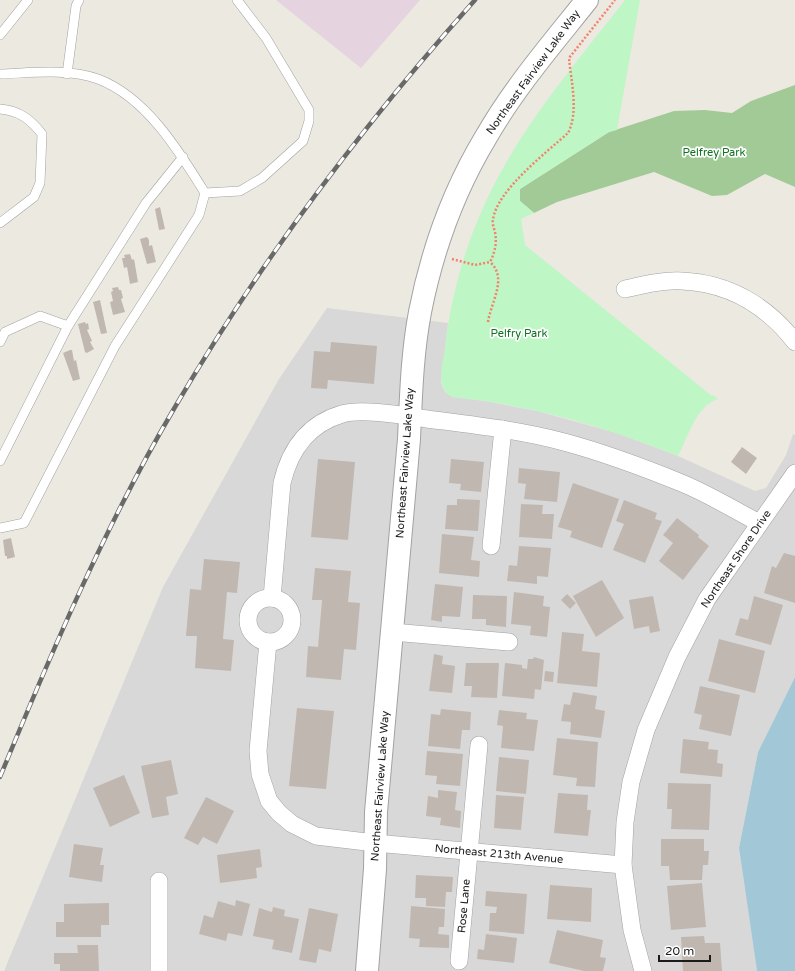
<svg xmlns="http://www.w3.org/2000/svg" width="795" height="971" font-family="'Varela Round',sans-serif">
<rect width="100%" height="100%" fill="#ece9e1"/>
<polygon fill="#d9d8d8" points="327,308 448,323 441,383 445,392 453,397 485,401 537,411 617,433 678,456 755,491 766,488 786,455 793,434 795,435 795,677 758,752 739,848 757,971 4,971 163,587 279,379"/>
<polygon fill="#e5d3e0" points="276,0 420,0 361,68"/>
<polygon fill="#a2ca97" points="795,85 795,187 765,174 727,195 712,196 654,172 557,202 534,213 520,201 520,189 609,132 674,111 705,110 732,113 751,101"/>
<path fill="#bef6c6" d="M 625,0 L 640,0 L 617,130 L 609,132 L 520,189 L 520,201 L 534,213 L 521,219 L 525,245 L 712,396 L 713,395 L 718,399 C 696,406 688,437 678,456 C 606,427 531,405 453,397 C 434,389 443,364 445,348 C 452,284 473,219 506,163 C 539,105 584,53 625,0 Z"/>
<polygon fill="#a2c8d8" points="795,677 795,971 757,971 739,848 758,752"/>
<g fill="#c0b8b0">
<polygon points="160,207 165,229 159,230 155,209"/>
<polygon points="147,237 149,240 149,246 152,245 156,262 147,264 140,239"/>
<polygon points="130,254 132,260 134,259 138,282 130,284 127,267 124,268 122,258 125,258 124,255"/>
<polygon points="118,287 119,290 121,290 123,298 121,299 125,312 113,315 110,302 113,301 111,292 113,291 112,288"/>
<polygon points="100,300 107,333 101,334 93,302"/>
<polygon points="85,322 86,324 88,323 89,329 87,330 92,341 90,342 94,349 87,353 85,352 78,324"/>
<polygon points="331,342 377,346 374,384 328,380 327,389 311,388 314,351 330,352"/>
<polygon points="70,350 72,350 74,361 76,360 80,379 73,381 63,353"/>
<polygon points="742,447 757,458 746,474 731,462"/>
<polygon points="318,459 355,462 348,540 311,537"/>
<polygon points="451,459 484,462 481,492 460,490 461,484 449,483"/>
<polygon points="519,468 560,472 557,502 524,499 526,484 518,483"/>
<polygon points="573,483 619,499 602,548 570,537 572,531 558,527"/>
<polygon points="457,499 480,500 478,531 445,529 447,505 457,505"/>
<polygon points="624,500 657,513 655,519 662,521 645,563 613,550 624,524 616,521"/>
<polygon points="521,504 543,505 542,514 554,514 552,539 519,537"/>
<polygon points="677,518 699,535 698,537 709,546 683,580 659,561 673,543 663,535"/>
<polygon points="442,534 474,537 471,560 480,561 479,577 439,573"/>
<polygon points="11,538 15,557 7,559 7,556 5,556 3,540"/>
<polygon points="519,546 551,548 548,577 537,576 537,584 507,581 509,565 517,566"/>
<polygon points="784,553 795,556 795,603 764,593 772,566 776,568"/>
<polygon points="204,559 240,562 237,593 227,592 223,639 234,640 231,671 195,668 197,636 186,636 190,589 201,590"/>
<polygon points="315,568 351,571 348,602 360,603 356,650 344,649 341,680 306,677 308,646 318,647 322,600 312,600"/>
<polygon points="602,580 624,618 596,637 573,596"/>
<polygon points="435,584 463,587 460,617 442,616 442,622 431,620"/>
<polygon points="514,592 544,596 543,606 550,607 547,637 530,635 531,626 511,624"/>
<polygon points="567,594 576,603 570,609 561,600"/>
<polygon points="473,595 507,596 506,627 486,625 486,619 472,619"/>
<polygon points="653,596 660,631 650,633 649,626 634,629 629,600"/>
<polygon points="754,596 783,605 771,645 735,635 740,618 748,620"/>
<polygon points="562,632 584,634 582,651 600,653 597,687 557,683"/>
<polygon points="719,639 765,651 755,693 708,681"/>
<polygon points="434,654 443,656 442,664 455,666 452,693 429,691"/>
<polygon points="534,657 544,660 541,690 535,689 534,699 502,696 505,663 522,665 522,668 527,669 528,659 533,659"/>
<polygon points="466,663 499,663 497,698 471,697 472,686 464,686"/>
<polygon points="545,671 554,672 553,682 544,681"/>
<polygon points="700,686 740,695 731,736 699,729 702,715 694,713"/>
<polygon points="573,692 597,696 595,709 605,711 601,738 570,734 571,722 561,721 564,704 570,705"/>
<polygon points="297,708 334,711 326,789 289,786"/>
<polygon points="441,709 471,712 470,730 462,730 460,749 428,746 431,714 440,715"/>
<polygon points="499,710 527,713 526,719 538,720 534,751 501,748 503,726 497,725"/>
<polygon points="557,738 598,742 595,787 576,786 577,778 553,775"/>
<polygon points="683,739 709,742 708,749 718,750 717,763 723,764 722,777 680,773"/>
<polygon points="427,751 463,754 460,786 436,784 437,776 425,775"/>
<polygon points="499,757 529,760 526,794 496,791"/>
<polygon points="171,760 178,794 166,797 169,815 152,818 141,766"/>
<polygon points="124,775 140,813 110,827 93,788"/>
<polygon points="668,783 711,784 709,830 671,829 672,809 667,809"/>
<polygon points="438,790 457,792 455,810 461,811 460,828 440,825 441,818 426,816 428,796 438,798"/>
<polygon points="558,793 588,795 587,810 591,810 588,836 554,833"/>
<polygon points="496,795 524,797 521,830 494,828"/>
<polygon points="206,797 234,811 217,844 203,837 198,845 184,838"/>
<polygon points="661,839 704,839 704,851 709,851 708,865 703,865 702,880 670,880 669,866 661,866"/>
<polygon points="74,844 103,848 100,865 104,865 102,882 69,877"/>
<polygon points="260,849 262,867 256,868 257,878 220,883 217,855"/>
<polygon points="416,875 453,877 452,892 446,892 445,907 426,906 426,898 415,898"/>
<polygon points="702,883 706,927 671,930 667,886"/>
<polygon points="550,885 592,888 591,922 547,919"/>
<polygon points="486,891 527,894 524,934 489,931 490,913 496,913 497,907 485,906"/>
<polygon points="236,900 250,904 242,936 228,933 226,941 199,934 204,915 213,918 218,901 235,906"/>
<polygon points="109,903 109,925 101,925 101,937 56,937 56,922 64,922 64,904"/>
<polygon points="411,906 445,909 444,927 439,927 438,934 449,935 449,948 419,947 420,939 409,938"/>
<polygon points="273,907 285,910 284,916 299,919 292,953 272,949 274,940 253,936 259,908 272,912"/>
<polygon points="309,908 338,914 331,952 319,949 316,963 299,960"/>
<polygon points="557,930 603,940 600,957 606,958 603,971 584,971 549,963"/>
<polygon points="486,934 517,938 514,963 477,959 478,949 484,950"/>
<polygon points="704,936 705,943 720,943 722,971 683,971 681,937"/>
<polygon points="77,945 98,945 99,971 60,971 60,964 54,964 54,953 78,953"/>
</g>
<g fill="none" stroke-linecap="round" stroke-linejoin="round">
<defs>
<g id="service">
<polyline points="0,35 28,0"/>
<path d="M 0,74 C 31,73 68,68 98,79 C 146,97 179,151 205,193 L 199,215 L 115,346 L 24,523 L 0,528"/>
<polyline points="67,74 76,6 79,0"/>
<path d="M 0,109 C 20,111 30,119 42,134 L 40,183 L 34,197 L 0,223"/>
<polyline points="205,193 240,191 262,178 303,141 309,121 309,110 266,38 237,0"/>
<polyline points="0,342 5,332 40,316 68,326"/>
<polyline points="0,461 68,326 146,203 183,157"/>
</g>
<g id="minor">
<path d="M 625,289 C 643,285 663,280 682,281 C 729,283 767,306 795,342"/>
<polyline points="491,546 503,429"/>
<path d="M 272,598 L 282,483 C 290,449 308,424 342,414 C 362,408 406,416 427,419 C 473,425 519,430 564,442 C 605,453 645,468 684,484 C 710,495 735,510 759,523"/>
<circle cx="270" cy="620" r="22"/>
<polyline points="392,632 509,642"/>
<polyline points="268,642 258,751 260,774 269,801 279,813 292,824 316,836 375,843 623,865"/>
<polyline points="459,961 479,745"/>
<polyline points="159,971 159,881"/>
<polyline points="643,971 632,930 623,865 625,822 631,782 646,730 677,657 707,599 795,473"/>
</g>
<path id="tertiary" d="M 367,971 L 375,869 L 376,812 L 409,439 C 411,396 412,354 420,312 C 432,251 454,190 486,137 C 514,88 552,44 587,0"/>
</defs>
<use href="#service" stroke="#a2a2a2" stroke-width="10"/>
<use href="#minor" stroke="#a2a2a2" stroke-width="18"/>
<use href="#tertiary" stroke="#a2a2a2" stroke-width="24"/>
<g stroke="#f2836b" stroke-width="2.5" stroke-dasharray="2 2" stroke-linecap="butt">
<path d="M 452,259 L 475,265 L 490,262 C 495,252 497,243 495,232 C 494,228 492,224 493,220 C 496,191 547,152 568,133 C 579,112 571,81 569,58 L 615,0"/>
<path d="M 488,322 C 491,302 508,278 490,262"/>
</g>
<use href="#service" stroke="#fff" stroke-width="9"/>
<use href="#minor" stroke="#fff" stroke-width="17"/>
<use href="#tertiary" stroke="#fff" stroke-width="22"/>
<defs>
<path id="rail" d="M 0,777 C 52,651 106,524 175,407 C 261,260 362,126 475,0"/>
</defs>
<use href="#rail" stroke="#696969" stroke-width="4.5"/>
<use href="#rail" stroke="#fff" stroke-width="3" stroke-dasharray="9" stroke-linecap="butt"/>
</g>
<g text-anchor="middle" dominant-baseline="central" stroke-width="3.5" stroke-linejoin="round" paint-order="stroke">
<g font-size="11" fill="#1b1b1b" stroke="#fff">
<text transform="translate(533 72) rotate(-54)">Northeast Fairview Lake Way</text>
<text transform="translate(405 463) rotate(-86)">Northeast Fairview Lake Way</text>
<text transform="translate(736 559) rotate(-56)">Northeast Shore Drive</text>
<text transform="translate(380 786) rotate(-86)">Northeast Fairview Lake Way</text>
<text transform="translate(499 854) rotate(5)">Northeast 213th Avenue</text>
<text transform="translate(464 906) rotate(-85)">Rose Lane</text>
</g>
<g font-size="11" fill="#10711f" stroke="#fff">
<text x="714" y="152">Pelfrey Park</text>
<text x="519" y="333">Pelfry Park</text>
</g>
</g>
<path d="M659 955v6h51v-6" fill="none" stroke="#1b1b1b" stroke-width="2"/>
<text x="665" y="955" font-size="12" fill="#1b1b1b" stroke="#ffffff" stroke-width="3" paint-order="stroke">20 m</text>
</svg>
